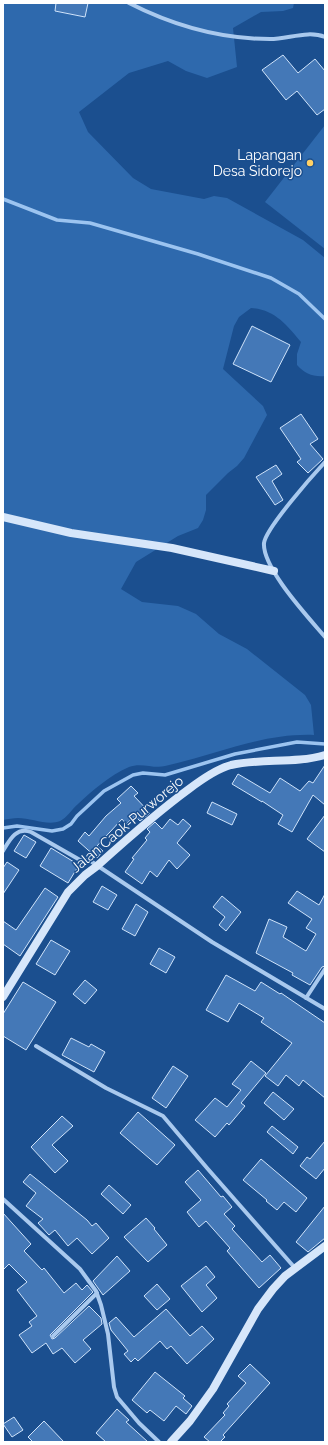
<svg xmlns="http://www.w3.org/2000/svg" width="328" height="1445" font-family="Raleway,sans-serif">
<rect width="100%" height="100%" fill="#1b4f8f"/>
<g fill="#2e69ad">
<path d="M 3,3 L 294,3 L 293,8 L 283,11 L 261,12 L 233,28 L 237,67 L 207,78 L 186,71 L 168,61 L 129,73 L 79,112 L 88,132 L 133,178 L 151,189 L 204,199 L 214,196 L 227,198 L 303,240 L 325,258 L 325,376 C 313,377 305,374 297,365 L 297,354 L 301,342 C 287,325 274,309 251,308 L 239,317 L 234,326 L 223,369 L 263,406 L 267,415 L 244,458 L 237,466 L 228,473 L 206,495 L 206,510 L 203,520 L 198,528 L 178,536 L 136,562 L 121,589 L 142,602 L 178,606 L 196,614 L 219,634 L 247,649 L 305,695 L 311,705 L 314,735 C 262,733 215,755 165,766 C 154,769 141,762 129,767 C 109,776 93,790 78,804 C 72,809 67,818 60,821 C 48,826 31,818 18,818 C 13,818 8,819 3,820 Z"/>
<polygon points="325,125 325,249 265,202"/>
</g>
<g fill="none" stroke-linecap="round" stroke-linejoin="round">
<g stroke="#9cc4f0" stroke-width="3.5">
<polyline points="3,199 57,220 90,223 198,254 271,278 299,294 325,319"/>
<polyline points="3,828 17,826 52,831 63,829 71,824 77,816 104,791 133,775 143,773 165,775 235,754 297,742 325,744"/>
</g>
</g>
<g fill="#4478b7" stroke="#cfe3fa">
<polygon points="56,3 88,3 85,17 55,11"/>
<polygon points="283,55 298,73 315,59 325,71 325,109 317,115 297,91 286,100 262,70"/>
<polygon points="252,326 290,345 271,382 233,364"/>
<polygon points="301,414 318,439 310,444 323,459 308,473 297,462 301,459 280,428"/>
<polygon points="276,465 282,474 272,481 283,500 275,505 256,477"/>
<polygon points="325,765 325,805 313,795 292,832 278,824 283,815 262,801 262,802 232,784 238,774 270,793 280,778 300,791 309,781 313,783"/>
<polygon points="131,786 138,793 134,796 150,813 140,821 135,816 126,824 122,819 97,846 103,851 97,858 78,841 85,832 89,836 106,816 121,803 117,799"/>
<polygon points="212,802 237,814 232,825 207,813"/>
<polygon points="325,815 325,852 307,839"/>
<polygon points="170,819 178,825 183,819 191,826 177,843 190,855 177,869 169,860 157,877 150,871 142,884 125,872 134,859 132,858 147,840 145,838 150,832 147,829 155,822 162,829"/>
<polygon points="24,835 36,842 26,858 14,851"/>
<polygon points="51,848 79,865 68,883 40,866"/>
<polygon points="7,862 19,870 3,894 3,868"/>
<polygon points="102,886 117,895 108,910 93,902"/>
<polygon points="45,888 58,897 20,956 3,944 3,921 16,930"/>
<polygon points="297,891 319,905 325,894 325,966 322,967 310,985 292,975 293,973 256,953 269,919 287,927 283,937 306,951 316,934 306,928 312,919 288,903"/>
<polygon points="222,896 241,912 226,931 219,925 225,917 213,907"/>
<polygon points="136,904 148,912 135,936 122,929"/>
<polygon points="51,940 70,951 55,975 36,964"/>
<polygon points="159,948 175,957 166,973 150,964"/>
<polygon points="226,975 255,991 261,982 280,994 281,993 325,1023 325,1098 303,1080 299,1086 286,1075 278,1086 265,1076 292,1043 261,1022 264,1018 239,1003 228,1022 206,1010"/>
<polygon points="85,980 97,990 85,1004 73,994"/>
<polygon points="23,982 56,1002 26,1050 3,1036 3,1014"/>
<polygon points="71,1038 89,1047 91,1044 105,1052 94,1072 62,1055"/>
<polygon points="251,1061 266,1073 241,1103 245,1106 229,1125 227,1123 215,1137 195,1120 215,1098 227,1107 241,1090 232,1084"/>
<polygon points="173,1066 188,1076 166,1108 152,1098"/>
<polygon points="273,1092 294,1109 284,1120 264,1103"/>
<polygon points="138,1112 175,1145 157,1165 120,1133"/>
<polygon points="62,1116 73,1126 52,1145 68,1161 55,1173 31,1147"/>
<polygon points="272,1126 298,1147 293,1154 267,1132"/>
<polygon points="325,1141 325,1168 316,1179 300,1166 307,1157 310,1159"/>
<polygon points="261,1159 307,1198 296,1212 284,1202 277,1210 266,1201 267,1200 243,1180"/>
<polygon points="198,1170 221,1197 223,1196 232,1207 224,1214 235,1226 232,1229 262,1262 270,1255 281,1268 259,1288 227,1251 230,1248 206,1221 199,1227 187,1212 201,1200 185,1182"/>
<polygon points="30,1174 87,1220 92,1226 96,1223 109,1238 92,1254 77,1238 68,1246 55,1230 49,1235 38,1223 43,1219 26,1206 36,1193 23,1182"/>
<polygon points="109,1185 131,1205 123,1214 101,1194"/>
<polygon points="325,1206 325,1238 308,1252 296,1242"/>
<polygon points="3,1213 31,1244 24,1251 42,1270 44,1268 64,1293 76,1283 82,1290 87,1285 93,1292 50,1335 52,1339 55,1338 89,1306 101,1318 102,1324 83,1340 91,1349 75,1363 62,1348 53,1354 46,1343 32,1353 19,1335 32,1326 29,1322 37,1316 17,1290 27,1282 9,1264 3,1270"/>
<polygon points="146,1218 155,1228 154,1229 167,1245 148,1262 124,1237"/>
<polygon points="117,1256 130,1271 103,1295 93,1281"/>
<polygon points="206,1266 215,1277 206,1285 217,1298 202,1312 181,1286"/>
<polygon points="157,1284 170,1299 157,1310 144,1296"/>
<polygon points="166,1309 190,1336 202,1326 214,1339 187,1364 171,1346 167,1349 160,1341 138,1361 135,1358 131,1362 124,1354 128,1351 111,1330 109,1323 116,1317 134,1337"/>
<polygon points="250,1364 270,1383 223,1435 225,1437 220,1442 210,1442 204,1437 225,1415 223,1413 229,1406 227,1404 246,1383 238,1376"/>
<polygon points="155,1372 185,1396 183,1398 192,1406 186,1414 176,1406 164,1421 150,1410 147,1413 132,1400"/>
<polygon points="117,1409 129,1420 126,1422 148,1442 106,1442 96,1433"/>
<polygon points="14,1417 23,1430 12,1437 3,1424"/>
<polygon points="44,1421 64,1442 33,1442 28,1437"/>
</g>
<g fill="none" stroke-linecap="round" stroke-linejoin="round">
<g stroke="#a9c9ee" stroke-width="4">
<path d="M 129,3 C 172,25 221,39 270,39 C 288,39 308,30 325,37"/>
<path d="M 325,462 C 313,475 266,528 264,543 C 262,568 309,618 325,637"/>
<path d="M 3,851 C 9,841 16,826 31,832 L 80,860 L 89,860 L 212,942 L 325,1009"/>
<polyline points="306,998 325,969"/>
<polyline points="36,1046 106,1088 163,1116 207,1168 295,1268"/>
<polyline points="3,1199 80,1269 96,1291 101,1305 108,1334 114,1387 117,1397 139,1423 159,1442"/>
<polyline points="53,1336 97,1293"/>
</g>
<g stroke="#d6e6fa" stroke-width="8">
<polyline points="3,517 71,533 172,548 274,571"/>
<path d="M 3,997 L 68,892 L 85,875 L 97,866 C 127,839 156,813 189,789 C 201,780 216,769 231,765 C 262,758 294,764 325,755"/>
<polyline points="171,1442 190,1421 213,1389 258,1309 273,1289 285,1276 325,1246"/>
</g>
</g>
<circle fill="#ffd166" stroke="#1b4f8f" stroke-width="1.5" cx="310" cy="163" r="4"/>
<g text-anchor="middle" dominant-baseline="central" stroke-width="3" stroke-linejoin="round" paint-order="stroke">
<g font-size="14" fill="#fff" stroke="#1b4f8f" text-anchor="end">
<text x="302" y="155">Lapangan<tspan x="302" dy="16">Desa Sidorejo</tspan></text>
</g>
<g font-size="14" fill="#fff" stroke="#1b4f8f">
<text transform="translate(127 824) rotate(-40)">Jalan Caok-Purworejo</text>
</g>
</g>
<rect width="328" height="1445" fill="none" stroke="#ffffff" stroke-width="8"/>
</svg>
